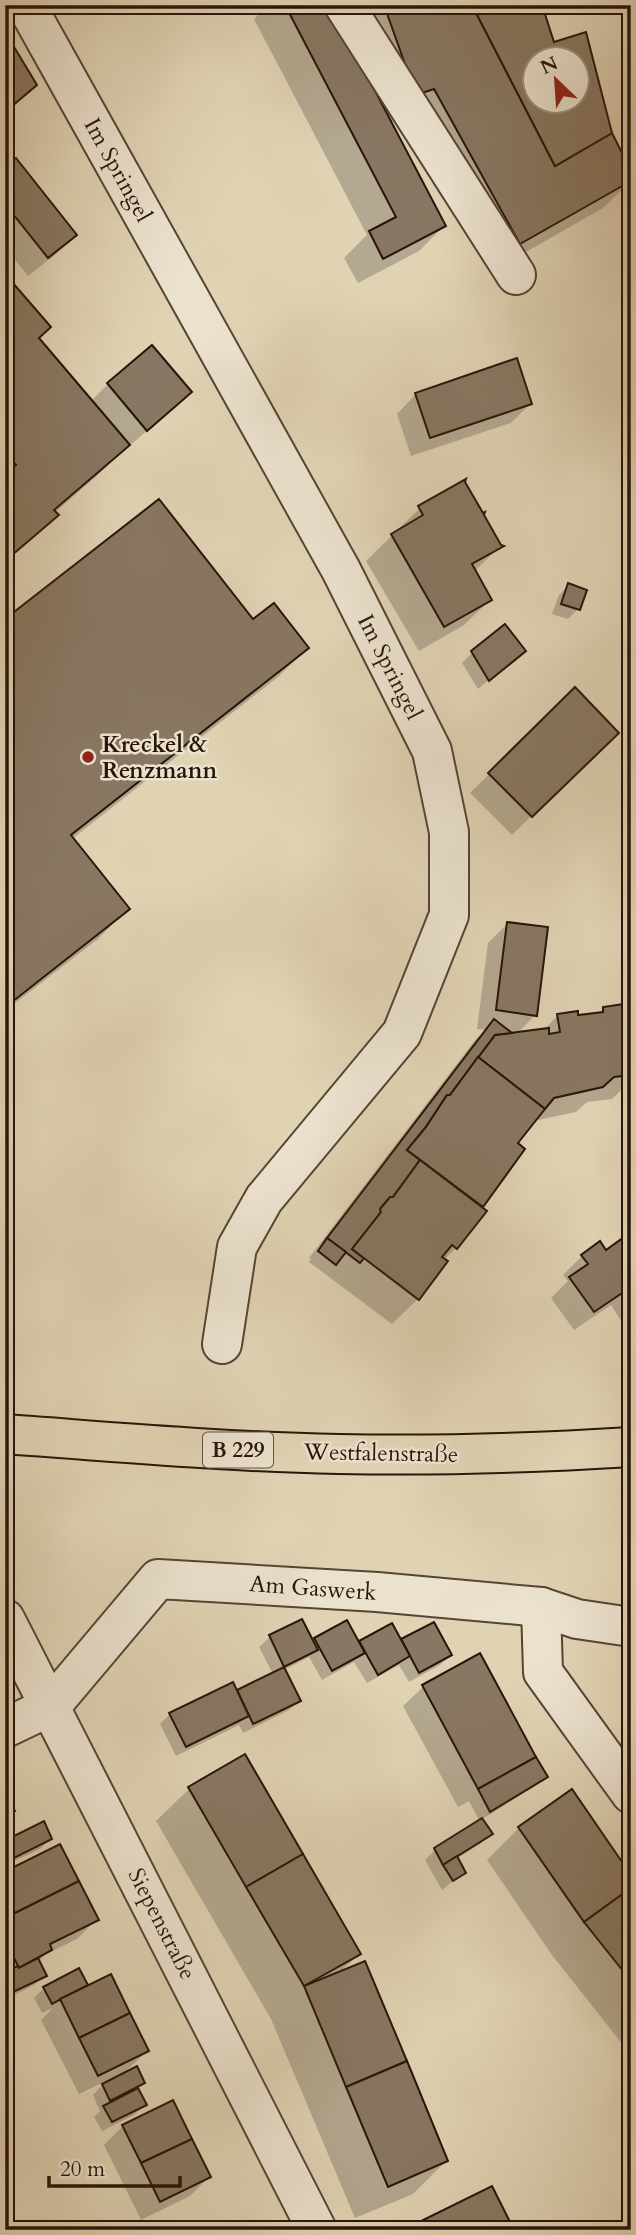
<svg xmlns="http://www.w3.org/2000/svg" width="636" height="2235" font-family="Cardo,serif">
<rect width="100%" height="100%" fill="#e0d3b4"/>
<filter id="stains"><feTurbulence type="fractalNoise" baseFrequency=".00286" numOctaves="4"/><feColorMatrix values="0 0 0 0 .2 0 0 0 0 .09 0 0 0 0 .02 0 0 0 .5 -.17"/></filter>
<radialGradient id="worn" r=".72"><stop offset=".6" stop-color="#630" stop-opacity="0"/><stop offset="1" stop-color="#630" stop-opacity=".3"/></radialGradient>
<g fill="#0003" fill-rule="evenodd">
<polygon points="243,5 257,5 246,11"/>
<path d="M 268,5 L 328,5 L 371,87 L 374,86 L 345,5 L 540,5 L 553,44 L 585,34 L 611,134 L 631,181 L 603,208 L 491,272 L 405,117 L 390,122 L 444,226 L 419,251 L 358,283 L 344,258 L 367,235 L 254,19 ZM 534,60 L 576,60 L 576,102 L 534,102 Z"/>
<polygon points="5,35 35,85 5,113"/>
<polygon points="5,168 75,234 56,254 28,276 5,247"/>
<polygon points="5,291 37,339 91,401 108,384 189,392 170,411 127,448 126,447 99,474 54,513 56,515 5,563"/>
<polygon points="416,394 530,404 511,423 411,456 397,414"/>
<polygon points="420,508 500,546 474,572 490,600 464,625 419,651 366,561"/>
<polygon points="569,585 578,609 568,619 552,614 559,595"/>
<polygon points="253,621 307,648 278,677 72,839 127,909 98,939 5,1011 5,622"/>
<polygon points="524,651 478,689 462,663 472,653"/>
<polygon points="575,690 597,752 512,835 470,793"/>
<polygon points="507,924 535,1015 517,1034 544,1030 558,1015 576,1017 598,1014 604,1009 631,1009 631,1121 624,1122 621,1090 612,1099 587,1102 576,1112 533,1121 516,1144 523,1149 481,1207 456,1248 444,1260 418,1299 392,1324 309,1262 311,1259 309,1258 475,1040 486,1030 477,1029 488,943"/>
<polygon points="631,1234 631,1325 626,1328 611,1305 574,1330 551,1298 568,1281 563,1275 582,1256 606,1252"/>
<polygon points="302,1621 312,1642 315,1640 358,1644 391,1625 400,1642 434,1624 450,1655 440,1665 409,1682 399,1665 367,1683 354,1662 322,1680 309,1657 284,1670 299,1700 289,1710 243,1733 239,1725 176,1756 160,1724 170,1714 236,1693 273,1674 259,1647 270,1637"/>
<polygon points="480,1656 545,1776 535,1786 481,1820 490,1834 480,1844 456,1859 464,1872 442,1890 425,1860 435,1850 480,1822 469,1801 458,1807 403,1706 423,1687"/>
<polygon points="189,1789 359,1954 339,1973 446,2161 413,2194 355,2218 271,2019 156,1821"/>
<polygon points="519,1828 631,1878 631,2039 623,2045 552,1955 487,1860"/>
<polygon points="50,1839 40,1849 6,1865 9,1871 96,1920 77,1939 46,1954 38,1962 44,1975 34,1985 5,2000 5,1843"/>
<polygon points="78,1971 87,1988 147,2051 123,2074 143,2083 137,2090 144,2105 134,2115 102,2131 94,2117 100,2111 93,2095 106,2081 79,2094 41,2020 53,2008 42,2013 34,1998 44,1988"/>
<polygon points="123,2126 209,2177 190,2196 141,2220 104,2145"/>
</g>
<g fill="#887762" stroke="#28140a" stroke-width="2" fill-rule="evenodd">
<polygon points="285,5 330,5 446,226 383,259 369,231 396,217"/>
<polygon points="384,5 472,5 555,166 612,133 631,171 631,181 520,244 434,89 416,95"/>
<path d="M 472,5 L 542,5 L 554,42 L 586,32 L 612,133 L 555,166 ZM 534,60 L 576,60 L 576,102 L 534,102 Z"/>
<polygon points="5,32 37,85 5,112"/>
<polygon points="16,158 77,235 48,258 5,204 5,165"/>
<polygon points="12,282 51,327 39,338 130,445 54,510 59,515 5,561 5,474 16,465 5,453 5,288"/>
<polygon points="152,345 192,392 147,431 107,383"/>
<polygon points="517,358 532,404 430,438 415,393"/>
<polygon points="466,479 465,482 483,513 485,512 484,515 501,545 504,546 472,564 492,600 444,627 391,534 423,515 418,506"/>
<polygon points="159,499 253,619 274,603 309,648 71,835 130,909 12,1002 5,994 5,619"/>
<polygon points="568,583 587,590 580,610 561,604"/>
<polygon points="505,624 526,651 489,681 471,651"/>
<polygon points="575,687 619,733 532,817 488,773"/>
<polygon points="507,922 548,927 537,1016 496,1010"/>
<polygon points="631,1003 631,1075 614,1077 603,1087 554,1098 545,1109 478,1057 495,1035 549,1028 549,1034 560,1032 557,1014 578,1011 578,1015 603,1012 603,1007"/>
<polygon points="494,1019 512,1033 495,1035 450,1095 447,1095 426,1127 407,1150 420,1160 393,1197 390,1197 380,1209 381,1212 352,1249 364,1258 360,1263 327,1238"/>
<polygon points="478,1057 545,1109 518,1143 525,1149 483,1207 407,1150 426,1127 447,1095 450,1095"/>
<polygon points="420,1160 487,1211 457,1249 452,1245 442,1257 448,1261 419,1300 352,1249 381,1212 380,1209 390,1197 393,1197"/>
<polygon points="631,1232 631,1287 594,1312 569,1277 588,1264 581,1255 600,1241 606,1250"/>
<polygon points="327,1238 346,1252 336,1265 318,1251"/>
<polygon points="302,1619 318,1650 284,1667 269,1635"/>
<polygon points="347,1620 365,1653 332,1671 314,1638"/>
<polygon points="434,1622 452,1655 419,1673 401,1639"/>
<polygon points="392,1623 410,1656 378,1675 359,1641"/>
<polygon points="480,1653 536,1757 478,1789 422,1685"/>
<polygon points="284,1667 301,1701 253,1724 237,1690"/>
<polygon points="233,1682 249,1716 186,1747 169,1713"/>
<polygon points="245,1754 303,1854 246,1887 188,1787"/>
<polygon points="536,1757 548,1777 490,1812 478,1789"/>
<polygon points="572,1789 631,1875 631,1888 584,1922 518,1827"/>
<polygon points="5,1791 15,1811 5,1816"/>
<polygon points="482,1818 493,1834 443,1865 434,1848"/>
<polygon points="44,1821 52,1839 14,1858 6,1840"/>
<polygon points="60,1844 79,1881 5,1918 5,1862 10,1869"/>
<polygon points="303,1854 361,1954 304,1986 246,1887"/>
<polygon points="457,1856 466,1873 453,1881 443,1865"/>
<polygon points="79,1881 99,1920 50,1944 52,1950 19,1968 5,1940 5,1918"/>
<polygon points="631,1888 631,1981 584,1922"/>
<polygon points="38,1958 47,1976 11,1993 5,1981 5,1971 18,1966 19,1968"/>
<polygon points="365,1961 407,2061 346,2087 304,1986"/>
<polygon points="79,1968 88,1985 52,2004 43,1987"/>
<polygon points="111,1974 130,2013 79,2038 60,1999"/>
<polygon points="130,2013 149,2051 98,2076 79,2038"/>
<polygon points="407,2061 448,2161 388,2187 346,2087"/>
<polygon points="137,2066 145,2083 110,2101 102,2084"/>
<polygon points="138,2088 147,2105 112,2122 103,2106"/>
<polygon points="173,2100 192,2139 141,2163 122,2125"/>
<polygon points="192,2139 211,2177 160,2202 141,2163"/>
<polygon points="492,2186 514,2230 403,2230"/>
</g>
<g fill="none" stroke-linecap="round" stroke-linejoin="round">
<defs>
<g id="minor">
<polyline points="26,5 341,570 432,751 449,832 449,915 402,1033 264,1199 237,1247 222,1344"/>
<polyline points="344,5 516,275"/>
<polyline points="541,1607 543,1672 631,1794"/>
<polyline points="5,1619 317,2230"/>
<polyline points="5,1728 51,1706 158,1579 377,1592 541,1607 577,1619 631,1627"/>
</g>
<path id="major" d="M 5,1434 C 116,1442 228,1452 339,1454 C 436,1456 534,1453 631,1447"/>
</defs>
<use href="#minor" stroke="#564434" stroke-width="42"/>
<use href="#major" stroke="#28140a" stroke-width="42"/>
<use href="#minor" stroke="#ebe2ce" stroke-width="38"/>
<use href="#major" stroke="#e0d3b4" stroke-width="38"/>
</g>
<circle fill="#8f2418" stroke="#ebe2ce" stroke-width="2.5" cx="88" cy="757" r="7"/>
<g text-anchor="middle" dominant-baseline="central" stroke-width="5" stroke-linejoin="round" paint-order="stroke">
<rect fill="#ebe2ce" stroke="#625245" stroke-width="2" x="203" y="1432.5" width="70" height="35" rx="5"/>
<g font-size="21" font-weight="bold" fill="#28140a">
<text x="238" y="1450">B 229</text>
</g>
<g font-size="23" fill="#28140a" stroke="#ebe2ce">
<text transform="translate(118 170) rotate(61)">Im Springel</text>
<text transform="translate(390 667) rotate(63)">Im Springel</text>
<text transform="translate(381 1453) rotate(1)">Westfalenstraße</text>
<text transform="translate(313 1588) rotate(4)">Am Gaswerk</text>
<text transform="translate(162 1924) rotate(63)">Siepenstraße</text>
</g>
<g font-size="23" font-weight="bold" fill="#28140a" stroke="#ebe2ce" text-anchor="start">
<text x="102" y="744">Kreckel &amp;<tspan x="102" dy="26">Renzmann</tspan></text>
</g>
</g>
<rect width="636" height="2235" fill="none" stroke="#e0d3b4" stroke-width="28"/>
<rect x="7" y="7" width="622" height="2221" fill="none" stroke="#28140a" stroke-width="3.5"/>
<rect x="14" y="14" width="608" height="2207" fill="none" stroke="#28140a" stroke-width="2"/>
<g transform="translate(556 80) rotate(335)"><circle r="33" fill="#ebe2ce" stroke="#9d9080" stroke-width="2"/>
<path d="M0-5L12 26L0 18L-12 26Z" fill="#8f2418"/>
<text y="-10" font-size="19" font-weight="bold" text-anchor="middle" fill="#28140a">N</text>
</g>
<path d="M49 2176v10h131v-10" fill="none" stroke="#28140a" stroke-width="3.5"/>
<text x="60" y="2176" font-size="21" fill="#28140a" stroke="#ebe2ce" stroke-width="5" paint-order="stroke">20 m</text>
<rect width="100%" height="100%" filter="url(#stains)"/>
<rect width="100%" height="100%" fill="url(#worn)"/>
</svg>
